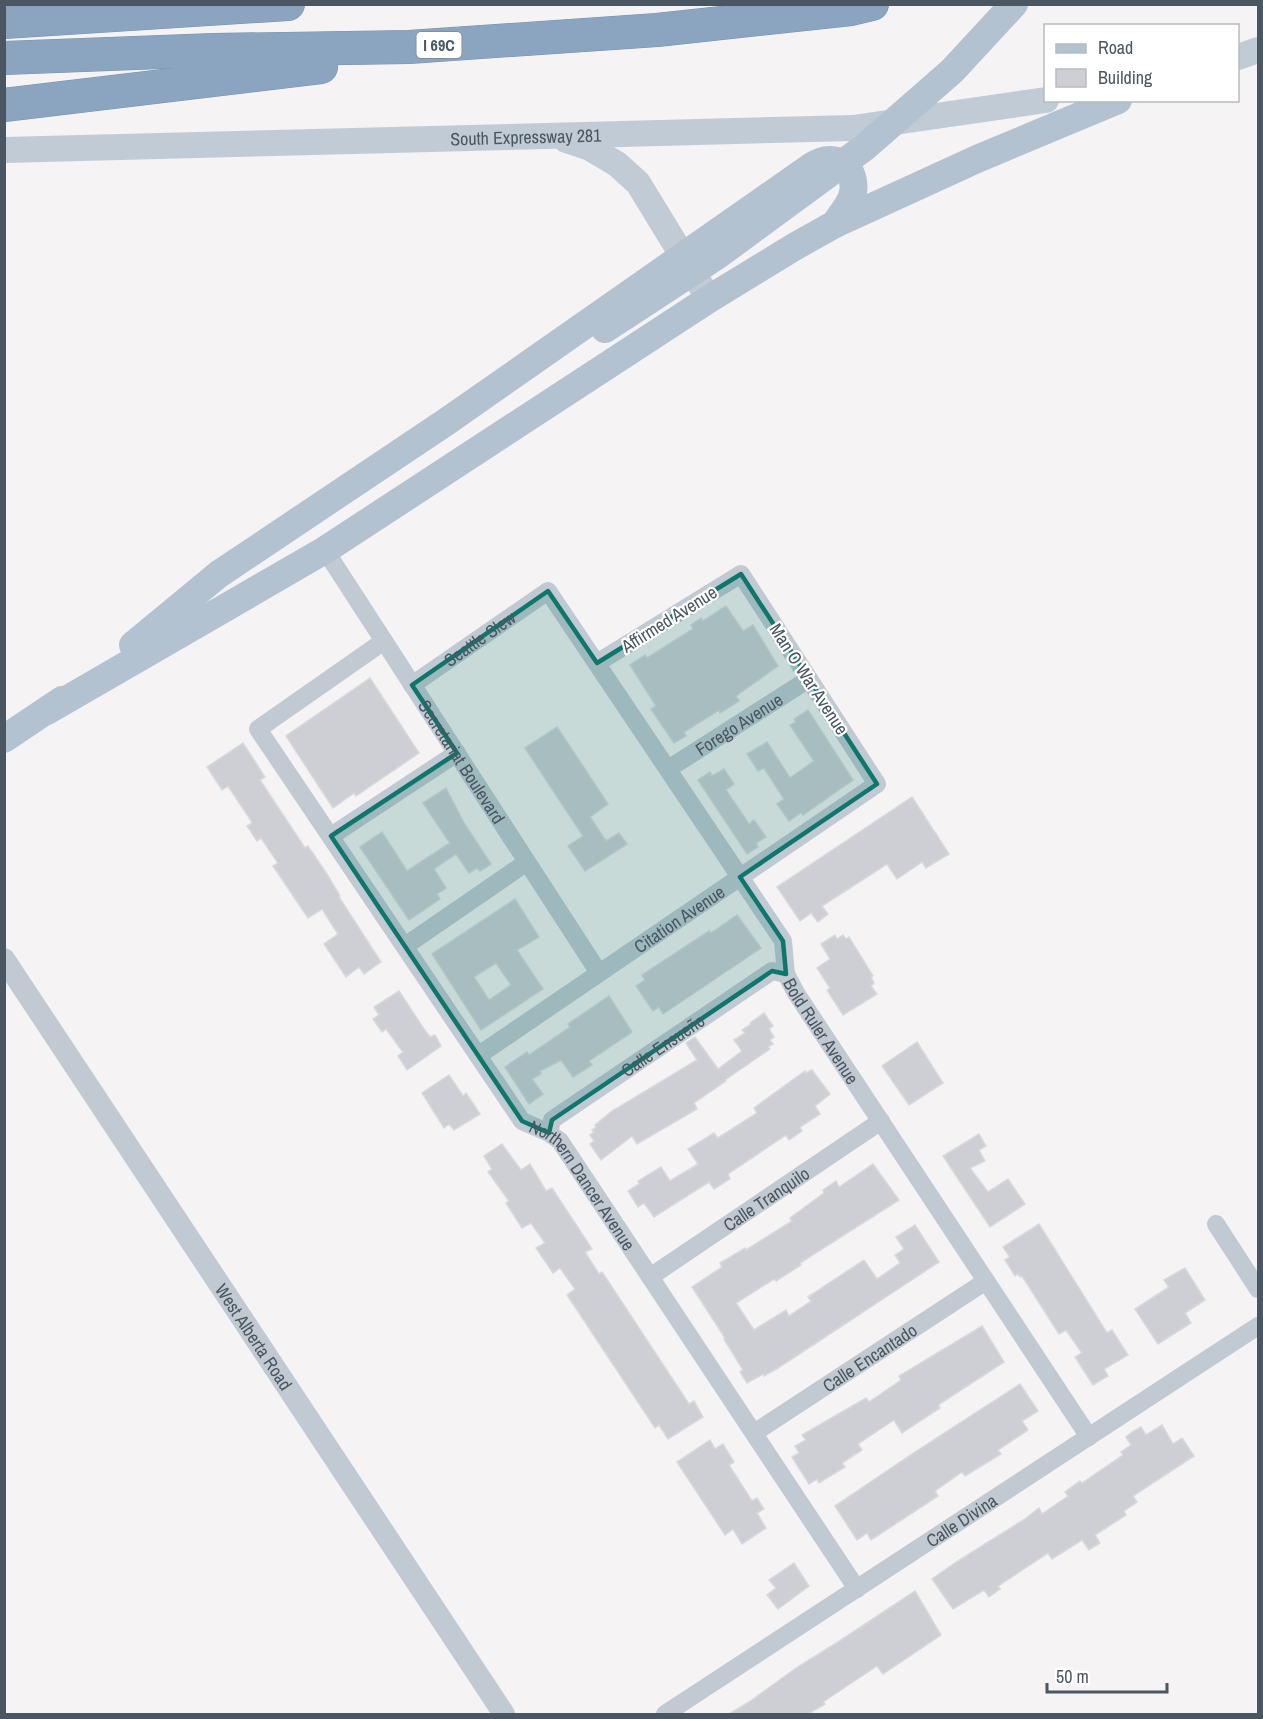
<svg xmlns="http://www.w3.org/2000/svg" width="1263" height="1719" font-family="'Archivo Narrow',sans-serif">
<rect width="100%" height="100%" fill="#f5f3f3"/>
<g fill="#cdcfd5" stroke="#d7d9de" stroke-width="1.5" fill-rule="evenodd">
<polygon points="726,606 743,631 753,625 778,666 736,696 739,701 720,713 719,710 684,732 686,736 674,743 651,709 656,706 630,665 645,655 647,658 693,629 691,625 701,618 703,621"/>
<polygon points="370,678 419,753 356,796 354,793 333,808 286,736"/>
<polygon points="808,710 853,780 803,815 801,813 789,821 777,804 784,799 764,768 758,771 747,754 767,742 790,778 814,761 790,725 796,722 794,719"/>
<polygon points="557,727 608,804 590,817 606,841 619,833 627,844 585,871 568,846 583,836 525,748"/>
<polygon points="243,743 265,777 260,780 305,848 308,846 327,874 340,896 339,897 381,962 364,974 359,967 346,977 324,944 338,934 322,909 308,918 273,866 278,863 261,838 257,841 247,826 252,823 248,816 228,786 222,790 207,767"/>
<polygon points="724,769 734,784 726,790 749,824 754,820 766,837 756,843 758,847 747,854 698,780 710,772 712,776"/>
<polygon points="446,788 464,823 491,864 480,871 477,868 469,873 456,854 434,869 446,888 437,894 440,899 409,920 360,847 382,832 407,871 450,843 423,803"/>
<polygon points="912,797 949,854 926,868 922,862 897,879 887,864 822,906 828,914 818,922 811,913 800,921 777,887"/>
<path d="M 515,899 L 539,937 L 517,950 L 543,989 L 481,1030 L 432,954 ZM 496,963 L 511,985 L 489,1000 L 474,977 Z"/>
<polygon points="737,915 761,948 663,1014 659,1007 653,1011 636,986 645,980 642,975 709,931 711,933"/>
<polygon points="835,935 837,939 843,935 846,939 849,937 873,976 871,977 874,983 871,986 877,994 843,1015 827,990 830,988 817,968 830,959 821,944"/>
<polygon points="399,991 424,1029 430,1037 435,1035 441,1046 407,1070 398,1056 403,1052 386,1029 382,1032 373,1019 379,1015 374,1007"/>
<polygon points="609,996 632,1032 589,1061 592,1065 573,1077 561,1060 540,1071 541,1074 532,1079 543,1094 529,1104 505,1067 527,1052 529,1055 570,1027 568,1024"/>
<polygon points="764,1013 773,1026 769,1029 774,1037 770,1040 773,1044 768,1047 770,1049 725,1080 726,1081 694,1103 697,1109 637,1144 632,1136 601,1160 590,1144 594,1141 590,1135 594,1132 592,1130 596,1127 595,1125 612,1111 697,1060 686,1043 695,1037 718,1069 742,1051 734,1040 745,1033 742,1030 751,1024 750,1023"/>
<polygon points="917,1042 943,1083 909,1105 882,1066"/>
<polygon points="812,1070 830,1094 815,1106 820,1114 800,1127 802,1131 789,1140 786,1135 728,1174 730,1179 714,1189 709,1182 654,1217 644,1203 638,1207 628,1191 639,1184 638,1181 661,1167 670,1181 698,1164 688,1149 714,1133 718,1138 757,1113 754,1108 805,1071 806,1073"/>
<polygon points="449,1075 463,1096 466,1093 480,1114 454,1130 449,1124 444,1128 422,1093"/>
<polygon points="979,1134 986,1146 979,1150 985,1161 970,1168 988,1192 1008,1179 1025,1204 990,1227 943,1156"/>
<polygon points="502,1144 521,1170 530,1164 546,1191 552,1188 592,1249 585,1252 599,1274 602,1272 606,1278 689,1404 694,1401 703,1417 668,1439 659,1425 655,1428 567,1295 575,1289 560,1268 553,1273 536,1248 545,1243 531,1223 522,1228 506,1203 509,1201 488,1172 492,1169 484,1156"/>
<polygon points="873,1164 899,1200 800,1263 801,1265 776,1281 774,1279 736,1303 754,1330 786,1310 789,1316 811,1301 808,1297 864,1260 877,1279 900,1263 895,1255 904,1249 896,1237 915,1225 939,1262 778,1368 764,1376 763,1374 747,1383 740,1372 743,1370 724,1339 725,1338 692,1287 722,1267 720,1263 745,1248 746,1250 792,1221 790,1218 824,1193 823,1190 836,1181 839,1187"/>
<polygon points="1039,1224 1107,1333 1112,1330 1128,1355 1104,1369 1108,1376 1093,1385 1075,1357 1082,1353 1066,1330 1059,1334 1022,1276 1020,1277 1018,1274 1015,1276 1005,1260 1010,1257 1003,1247"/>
<polygon points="1185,1268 1205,1300 1185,1313 1191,1323 1158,1344 1135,1309 1169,1287 1164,1280"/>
<polygon points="982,1326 1004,1362 938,1405 940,1408 902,1433 894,1420 858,1444 862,1450 842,1463 845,1467 819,1483 817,1479 809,1484 792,1457 799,1453 795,1446 806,1440 802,1435 866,1398 869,1402 901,1380 899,1376"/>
<polygon points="1020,1384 1038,1411 1022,1421 1028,1430 998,1450 1001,1454 965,1476 962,1472 935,1491 938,1496 871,1540 867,1533 857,1540 835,1506 915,1452"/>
<polygon points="1162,1425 1173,1444 1182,1438 1194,1456 1133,1496 1137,1502 1124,1511 1126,1515 1095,1535 1100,1543 1089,1550 1082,1540 1052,1559 1048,1553 998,1586 1000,1589 989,1597 984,1590 953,1609 932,1579 956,1562 1025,1519 1039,1508 1042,1514 1068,1496 1065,1492 1080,1481 1082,1483 1123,1455 1121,1452 1131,1445 1126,1437 1132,1432 1141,1427 1146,1435"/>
<polygon points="710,1440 715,1449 723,1444 734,1462 729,1465 752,1501 757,1498 764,1509 757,1513 766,1528 742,1544 733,1529 725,1535 677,1462"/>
<polygon points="794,1563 809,1586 778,1609 767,1595 776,1588 769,1580"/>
<polygon points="915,1591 941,1635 883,1674 877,1666 823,1702 825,1704 808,1714 729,1714 749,1702 796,1668 841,1640"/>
</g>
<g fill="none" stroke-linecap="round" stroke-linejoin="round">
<defs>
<g id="motorway">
<polyline points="4,22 288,4"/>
<polyline points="4,58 214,50 409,47 657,30 851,9 872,4"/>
<polyline points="4,105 321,67"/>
</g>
</defs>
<use href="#motorway" stroke="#7690ad" stroke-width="34"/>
<g stroke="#c1cad2" stroke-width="18">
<path id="s1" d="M 325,550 L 599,973"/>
<path id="s2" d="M 384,641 L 258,729 L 522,1121 L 549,1133 L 560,1141 L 857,1589"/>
<path id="s3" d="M 412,685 L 548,591 L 783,941 L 786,974 L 796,993 L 1089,1437"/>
<path id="s4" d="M 668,769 L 809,679"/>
<polyline points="331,836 457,753"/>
<polyline points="405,946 527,862"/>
<path id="s5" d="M 479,1055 L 877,784 L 741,574 L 597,663"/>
<path id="s6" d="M 549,1133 L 552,1120 L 772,971 L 786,974"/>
<polyline points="1216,1224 1258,1289"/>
<path id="s7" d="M 650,1277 L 881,1121"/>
<path id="s8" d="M 754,1433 L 986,1281"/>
<path id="s9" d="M 665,1714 L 1258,1326"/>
</g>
<path stroke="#c1cad2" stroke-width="22" id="s10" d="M 4,959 L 504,1714"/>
<g stroke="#c1cbd6" stroke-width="26">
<polyline points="1238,57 1258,50"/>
<polyline points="566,140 590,148 617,164 638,183 709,299"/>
<path id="s11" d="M 4,150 L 853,128 L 1046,100"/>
</g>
<g stroke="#b3c2d1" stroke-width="28">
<path d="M 133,645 L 219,574 L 446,422 L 812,166 C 817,163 824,159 830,160 C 850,160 858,183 851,199 C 847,208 840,216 835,224"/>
<polyline points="47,711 325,550 709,299 794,247 835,224 977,159 1118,100"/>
<polyline points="4,739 62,700"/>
</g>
<use href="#motorway" stroke="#8ba5c1" stroke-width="33"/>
<polyline stroke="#b3c2d1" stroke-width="28" points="605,329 718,255 865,147 952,71 1014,4"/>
</g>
<path fill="#0f766e" fill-opacity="0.2" stroke="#0f766e" stroke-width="4.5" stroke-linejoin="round" d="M 741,574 L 877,784 L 740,877 L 783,941 L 786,974 L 772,971 L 552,1120 L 549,1133 L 522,1121 L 331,836 L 457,753 L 412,685 L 548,591 L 597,663 Z"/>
<g text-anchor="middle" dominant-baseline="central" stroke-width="4.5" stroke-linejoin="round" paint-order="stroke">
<rect fill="#fff" stroke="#808990" stroke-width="1.5" x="416.5" y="32" width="45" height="26" rx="4.5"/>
<g font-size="16" font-weight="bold" fill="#4a5661">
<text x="439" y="45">I 69C</text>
</g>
<g font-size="18" fill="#4a5661" stroke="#fff">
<text stroke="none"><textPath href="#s11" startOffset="522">South Expressway 281</textPath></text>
<text transform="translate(669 619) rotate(-32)">Affirmed Avenue</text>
<text stroke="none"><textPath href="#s3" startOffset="82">Seattle Slew</textPath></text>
<text transform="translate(809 679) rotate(57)">Man O War Avenue</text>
<text stroke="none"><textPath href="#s4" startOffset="84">Forego Avenue</textPath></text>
<text stroke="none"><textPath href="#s1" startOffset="252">Secretariat Boulevard</textPath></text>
<text stroke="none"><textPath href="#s5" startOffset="242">Citation Avenue</textPath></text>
<text stroke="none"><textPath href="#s3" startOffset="687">Bold Ruler Avenue</textPath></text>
<text stroke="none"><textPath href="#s6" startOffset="147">Calle Ensueño</textPath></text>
<text stroke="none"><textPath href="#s2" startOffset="717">Northern Dancer Avenue</textPath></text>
<text stroke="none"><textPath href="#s7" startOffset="140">Calle Tranquilo</textPath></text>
<text stroke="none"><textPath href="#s10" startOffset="453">West Alberta Road</textPath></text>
<text stroke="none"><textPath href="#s8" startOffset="138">Calle Encantado</textPath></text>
<text stroke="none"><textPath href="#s9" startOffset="354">Calle Divina</textPath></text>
</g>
</g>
<rect width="1263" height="1719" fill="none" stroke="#4a5661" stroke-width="12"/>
<rect x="1044" y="24" width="195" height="78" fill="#ffffff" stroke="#b7bbc0" stroke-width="1.5"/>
<rect x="1056" y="44" width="30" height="9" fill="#b3c2d1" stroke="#b7bbc0" stroke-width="1.5"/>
<text x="1098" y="54" font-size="18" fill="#4a5661">Road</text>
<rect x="1056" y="69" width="30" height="18" fill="#cdcfd5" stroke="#b7bbc0" stroke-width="1.5"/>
<text x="1098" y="84" font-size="18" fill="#4a5661">Building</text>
<path d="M1047 1683v9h120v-9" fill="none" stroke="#4a5661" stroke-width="3"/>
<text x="1056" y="1683" font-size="18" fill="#4a5661" stroke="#ffffff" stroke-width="4.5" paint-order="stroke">50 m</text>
</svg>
